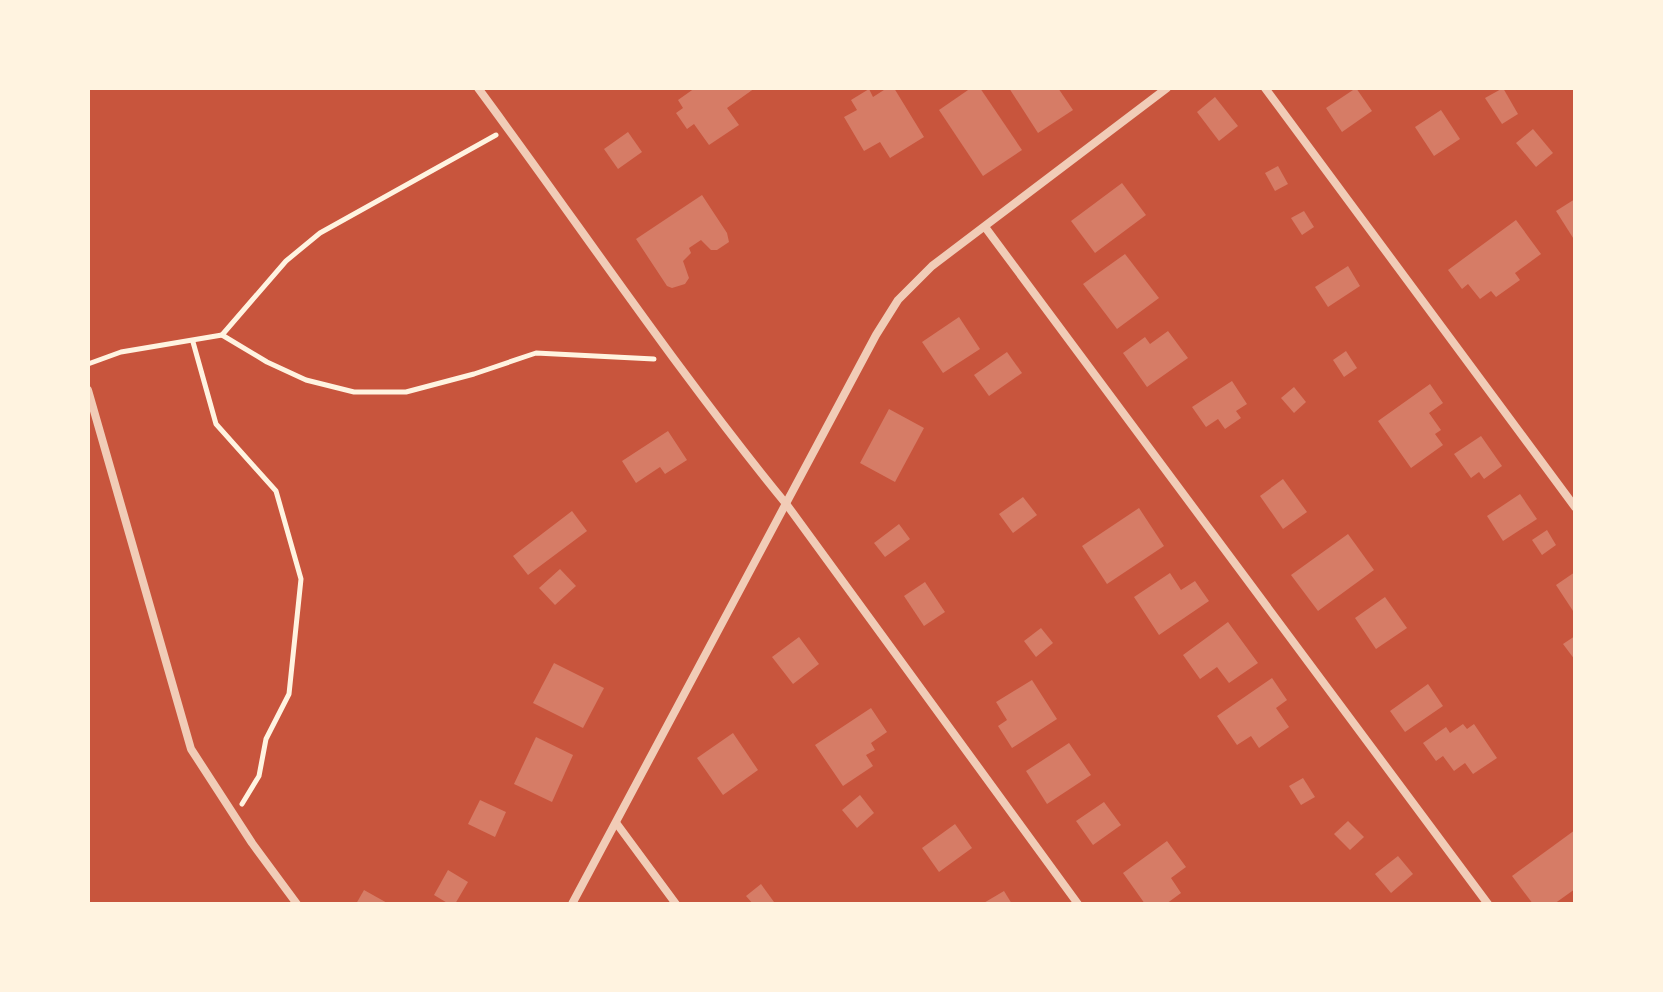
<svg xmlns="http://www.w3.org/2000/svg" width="1663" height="992" font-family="'DejaVu Sans',sans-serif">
<rect width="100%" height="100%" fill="#c8553d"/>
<g fill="#d67c66">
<polygon points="695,88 755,88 727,108 739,125 709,145 694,124 687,129 676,113 683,108 678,100"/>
<polygon points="887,88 894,88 924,137 890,158 880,142 864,151 844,117 857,110 851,100 869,89 873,97"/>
<polygon points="971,88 980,88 1022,150 983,176 939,110"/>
<polygon points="1009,88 1058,88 1073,110 1038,133"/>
<polygon points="1356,88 1372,111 1342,132 1326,108"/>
<polygon points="1503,88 1518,114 1502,124 1485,98"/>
<polygon points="1215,97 1238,126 1219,141 1197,112"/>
<polygon points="1441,110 1460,139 1434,156 1415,127"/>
<polygon points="1533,129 1553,153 1536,167 1516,143"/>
<polygon points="628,132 642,152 618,169 604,149"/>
<polygon points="1278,166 1288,184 1275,191 1265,173"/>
<polygon points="1122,183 1146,215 1095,253 1071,221"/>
<polygon points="702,195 727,233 729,242 717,250 711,250 701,240 689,248 691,253 683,261 689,278 685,284 672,288 667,286 636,239"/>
<polygon points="1575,199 1575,241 1556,211"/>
<polygon points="1304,211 1314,227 1302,235 1291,218"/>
<polygon points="1516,220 1541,254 1515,273 1520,280 1496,297 1491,291 1480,299 1468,284 1462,289 1448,270"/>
<polygon points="1125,254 1159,298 1117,329 1083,284"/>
<polygon points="1348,266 1360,286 1328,307 1315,287"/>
<polygon points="959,317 980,349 943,373 922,342"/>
<polygon points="1168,331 1188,358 1147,387 1123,353 1145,337 1150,344"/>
<polygon points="1346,351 1357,368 1344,377 1333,360"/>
<polygon points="1007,352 1022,373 989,396 974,375"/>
<polygon points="1232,381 1247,404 1236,411 1241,418 1225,429 1218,419 1206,427 1192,407"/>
<polygon points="1430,384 1443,403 1429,413 1441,430 1435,434 1443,445 1411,468 1378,421"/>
<polygon points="1294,387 1306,402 1294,413 1281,398"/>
<polygon points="889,409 924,428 895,482 860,463"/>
<polygon points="668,431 687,460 665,474 660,467 636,483 622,461"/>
<polygon points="1481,436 1502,466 1484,479 1479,472 1471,478 1454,454"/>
<polygon points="1283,479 1307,512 1283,529 1260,496"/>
<polygon points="1520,494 1537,519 1503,541 1487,516"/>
<polygon points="1023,497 1037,515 1013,533 999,514"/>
<polygon points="1139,508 1164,546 1107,584 1082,546"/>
<polygon points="572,511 587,531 528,575 513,556"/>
<polygon points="899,524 910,539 885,557 874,543"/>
<polygon points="1547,530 1556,545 1542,555 1532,540"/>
<polygon points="1348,534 1374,570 1318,611 1291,575"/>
<polygon points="560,569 576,586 555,605 539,588"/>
<polygon points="1575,572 1575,614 1556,585"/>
<polygon points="1170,573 1181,590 1195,581 1209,601 1159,635 1134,597"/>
<polygon points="925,582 945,612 924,626 904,596"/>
<polygon points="1385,597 1407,628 1376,649 1355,618"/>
<polygon points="1228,622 1258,663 1229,683 1217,667 1200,679 1183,655"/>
<polygon points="1041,628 1053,643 1036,657 1024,641"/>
<polygon points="1575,636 1575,660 1563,644"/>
<polygon points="799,637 819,664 793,684 772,657"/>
<polygon points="554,663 604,688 583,728 533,703"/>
<polygon points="1272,678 1287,700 1276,708 1289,727 1259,748 1251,736 1237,745 1217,716"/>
<polygon points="1032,680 1057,719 1012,748 998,726 1007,720 996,702"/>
<polygon points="1428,684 1443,706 1405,732 1390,711"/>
<polygon points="871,708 887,732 871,743 875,750 866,755 873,766 843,786 815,745"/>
<polygon points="1463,724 1467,729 1474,724 1497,758 1473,774 1465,763 1454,771 1443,756 1436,761 1423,743 1446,727 1450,733"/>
<polygon points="733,733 758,770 723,795 697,758"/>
<polygon points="536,737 573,755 552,802 514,784"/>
<polygon points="1069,743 1091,775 1047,804 1026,771"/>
<polygon points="1303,778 1315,797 1301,805 1289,786"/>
<polygon points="860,795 874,813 857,828 842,810"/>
<polygon points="480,800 506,812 495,837 468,824"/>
<polygon points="1104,802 1121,825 1093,845 1076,821"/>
<polygon points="1348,821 1364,837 1350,850 1334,834"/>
<polygon points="955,824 972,848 939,872 922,848"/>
<polygon points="1575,830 1575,889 1554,904 1533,904 1512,876"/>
<polygon points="1167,841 1186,867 1171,878 1181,893 1166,904 1145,904 1123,873"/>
<polygon points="1398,856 1413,874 1391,893 1375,874"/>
<polygon points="448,870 468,882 455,904 449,904 434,895"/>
<polygon points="761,884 774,902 772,904 753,904 746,896"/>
<polygon points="364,890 389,904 356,904"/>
<polygon points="1004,891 1012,904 982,904"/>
</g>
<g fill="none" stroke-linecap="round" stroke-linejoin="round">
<g stroke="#fff3e0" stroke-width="5">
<polyline points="222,335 267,362 306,380 354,392 406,392 474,374 536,353 654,359"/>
<polyline points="193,342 216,424 276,491 301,579 289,694 266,739 259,776 242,804"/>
<polyline points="88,364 121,352 222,335 286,261 320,233 496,135"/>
</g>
<g stroke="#f1ccb7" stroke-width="8">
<path d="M 478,88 C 581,227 677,371 787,505 L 1078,904"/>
<polyline points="1265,88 1575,507"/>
<polyline points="985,227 1488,904"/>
<polyline points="88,390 191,749 252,843 297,904"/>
<polyline points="617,824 676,904"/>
<polyline points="572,904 876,335 898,300 932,266 1167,88"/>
</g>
</g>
<rect width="1663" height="992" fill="none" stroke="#fff3e0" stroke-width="180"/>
</svg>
